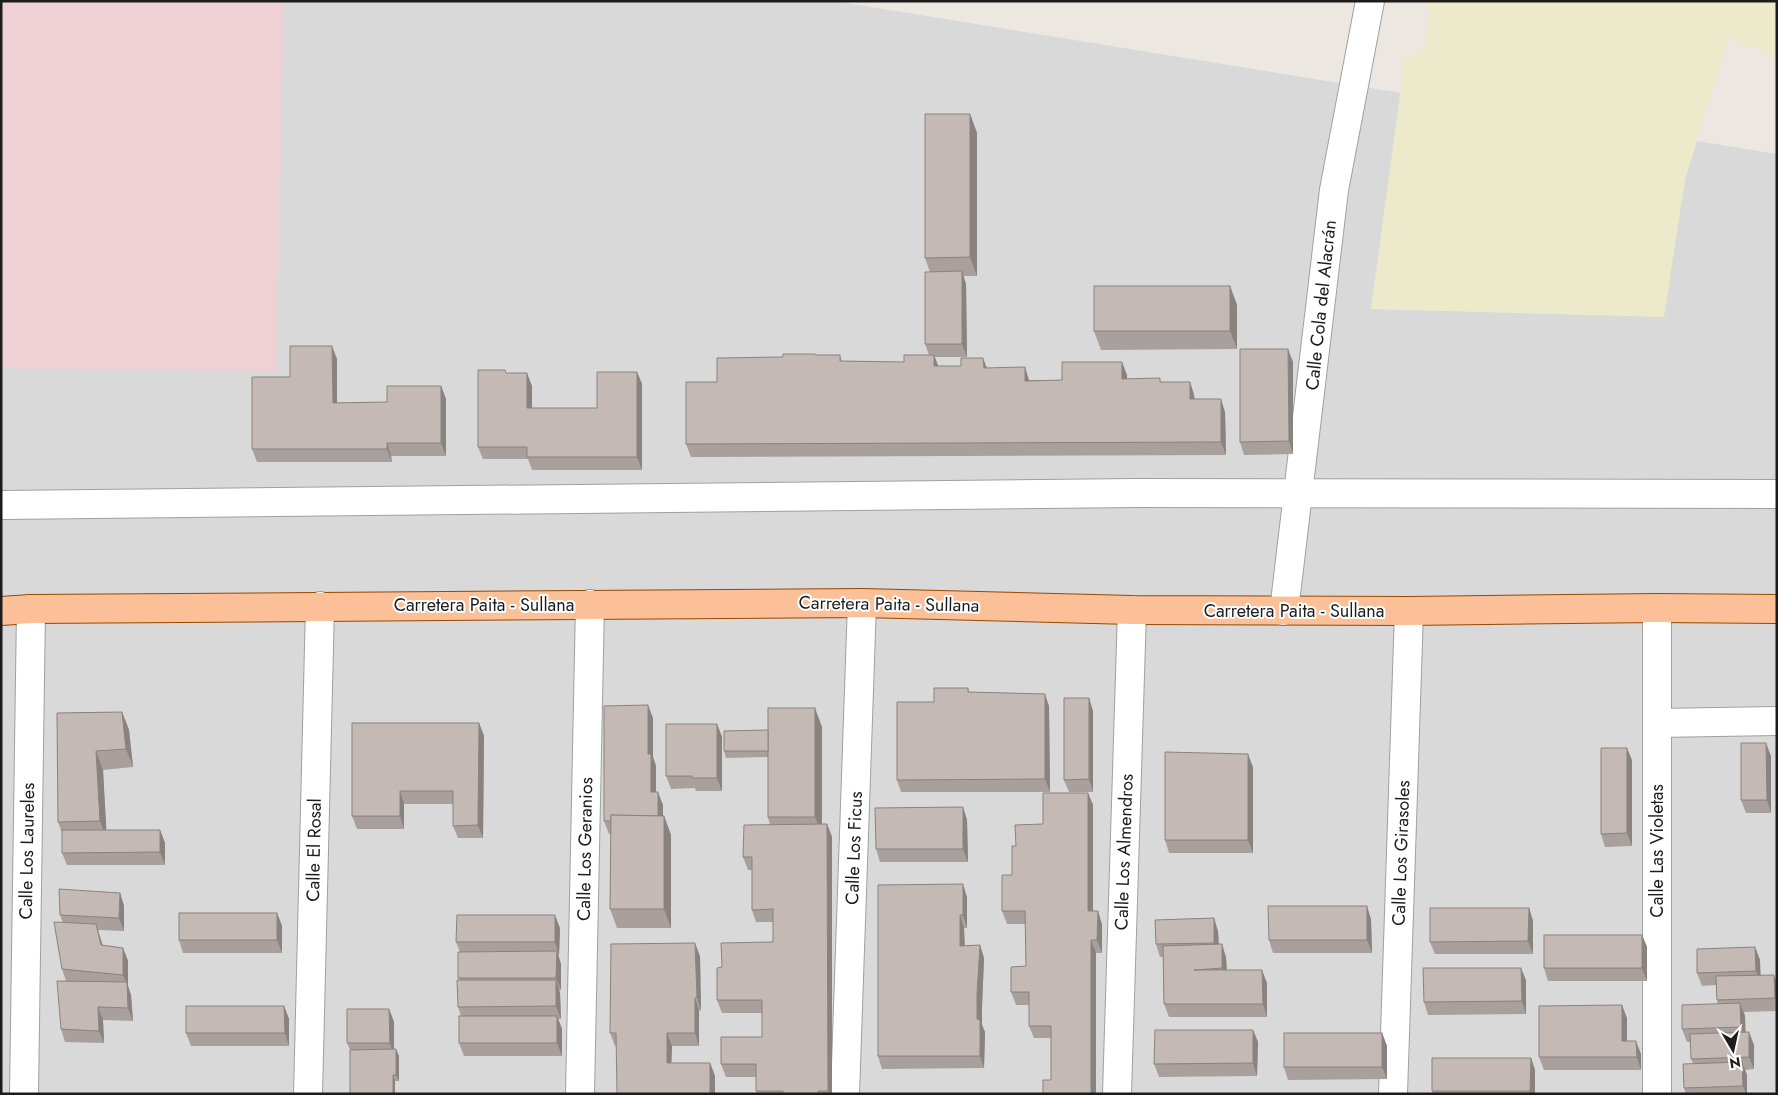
<svg xmlns="http://www.w3.org/2000/svg" width="1778" height="1095" font-family="Jost,sans-serif">
<rect width="100%" height="100%" fill="#ede7e1"/>
<polygon fill="#dad9d9" points="1,1 834,1 1777,154 1777,1094 1,1094"/>
<polygon fill="#efd0d4" points="1,1 284,1 276,371 1,368"/>
<polygon fill="#edeacc" points="1424,1 1777,1 1777,58 1728,38 1685,180 1664,317 1371,309 1405,58 1425,49 1430,8"/>
<g fill="none" stroke-linecap="round" stroke-linejoin="round">
<defs>
<g id="street">
<polyline points="1,505 1136,493 1777,494"/>
<polyline points="1284,611 1334,190 1370,1"/>
<polyline points="1657,723 1777,721"/>
<polyline points="24,1094 31,609"/>
<polyline points="308,1094 320,606"/>
<polyline points="580,1094 590,604"/>
<polyline points="845,1094 862,603"/>
<polyline points="1117,1094 1132,610"/>
<polyline points="1393,1094 1409,611"/>
<polyline points="1657,1094 1657,608"/>
</g>
<polyline id="primary" points="1,611 31,609 862,603 1132,610 1409,611 1657,608 1777,609"/>
</defs>
<use href="#street" stroke="#a0a0a0" stroke-width="30"/>
<use href="#primary" stroke="#944900" stroke-width="30"/>
<use href="#street" stroke="#fff" stroke-width="28"/>
<use href="#primary" stroke="#fcc098" stroke-width="28"/>
</g>
<g fill="#a99f9c">
<polygon points="970,114 977,133 977,276 963,276 966,284 967,357 935,357 938,366 987,368 1029,380 1062,380 1127,375 1127,379 1161,382 1190,382 1194,395 1195,399 1225,412 1226,455 691,457 686,444 717,382 783,357 816,355 840,355 842,361 904,362 929,355 925,344 930,272 925,258"/>
<polygon points="1230,286 1237,305 1237,349 1101,350 1094,331"/>
<polygon points="337,359 337,403 387,402 441,386 446,399 446,456 391,456 392,462 257,462 252,449 290,377"/>
<polygon points="1293,362 1293,454 1244,455 1240,442"/>
<polygon points="505,370 506,373 532,386 532,408 597,408 637,372 642,384 642,470 532,470 528,459 483,459 478,447"/>
<polygon points="968,688 969,692 1049,706 1050,792 901,792 897,780 934,702"/>
<polygon points="1089,698 1093,711 1093,792 1069,792 1064,780"/>
<polygon points="122,712 129,730 133,767 103,770 106,830 160,830 165,843 165,865 67,865 62,853 62,833 58,822 57,713"/>
<polygon points="653,718 653,757 656,766 656,792 663,805 663,816 664,816 671,835 671,928 617,928 610,909 611,834 609,834 604,821"/>
<polygon points="479,723 484,736 483,838 458,838 453,826 453,804 404,804 404,829 357,829 352,816"/>
<polygon points="717,724 722,737 722,791 696,791 695,788 671,789 666,776"/>
<polygon points="822,727 822,824 827,824 832,837 832,1094 757,1094 756,1091 756,1077 726,1077 721,1064 762,1037 762,1013 722,1013 717,1000 722,967 773,942 773,922 756,922 752,910 752,870 748,870 743,857 770,825 768,817 768,757 726,758 724,751 768,730"/>
<polygon points="1771,756 1771,813 1746,813 1741,800"/>
<polygon points="1632,760 1632,846 1605,847 1601,834"/>
<polygon points="1253,767 1253,853 1169,853 1165,840"/>
<polygon points="1088,793 1093,805 1093,911 1102,924 1102,953 1096,953 1051,1080 1051,1038 1034,1038 1029,1026 1029,1005 1016,1005 1011,992 1026,966 1025,924 1007,924 1002,911 1012,875 1043,824"/>
<polygon points="963,807 967,820 968,862 880,862 876,849"/>
<polygon points="120,893 124,906 124,931 98,930 103,946 123,948 128,961 128,986 131,995 133,1021 103,1020 104,1043 65,1042 61,1029 66,981 62,969 63,923 60,915"/>
<polygon points="967,897 967,928 964,928 965,946 980,945 984,958 982,1007 982,1025 985,1032 984,1068 882,1069 878,1056"/>
<polygon points="1529,908 1533,921 1533,954 1435,954 1430,942"/>
<polygon points="277,913 282,926 282,953 183,953 179,940"/>
<polygon points="1371,919 1372,953 1273,953 1269,940"/>
<polygon points="560,928 559,955 558,955 561,964 561,990 559,990 560,993 561,1019 558,1019 562,1029 562,1056 464,1056 459,1043 461,1016 458,1007 459,980 458,978 460,952 456,942"/>
<polygon points="1218,931 1219,944 1226,957 1227,970 1267,983 1267,1017 1169,1017 1164,1004 1163,957 1160,957 1156,944"/>
<polygon points="1642,935 1647,947 1647,981 1548,981 1544,968"/>
<polygon points="1755,947 1760,960 1760,975 1777,982 1777,1011 1744,1012 1745,1016 1745,1032 1754,1045 1754,1069 1745,1070 1747,1075 1747,1094 1686,1094 1684,1088 1693,1063 1691,1059 1691,1042 1687,1042 1682,1029 1718,1004 1717,1000 1716,985 1702,986 1697,973"/>
<polygon points="700,956 701,1010 699,1011 699,1046 672,1046 671,1063 710,1063 715,1076 715,1094 616,1046 615,1046 610,1033"/>
<polygon points="1526,980 1526,1014 1428,1015 1424,1002"/>
<polygon points="284,1006 289,1019 289,1046 191,1046 186,1033"/>
<polygon points="389,1009 394,1022 394,1049 399,1056 399,1081 395,1081 395,1094 350,1094 350,1050 347,1043"/>
<polygon points="1627,1018 1627,1041 1641,1054 1641,1070 1544,1070 1539,1057"/>
<polygon points="1253,1030 1258,1042 1257,1076 1159,1077 1154,1064"/>
<polygon points="1382,1033 1387,1046 1387,1079 1288,1080 1284,1067"/>
<polygon points="1531,1058 1535,1070 1535,1094 1433,1094 1432,1091"/>
</g>
<g fill="#8a827f">
<polygon points="970,114 977,133 977,276 970,257"/>
<polygon points="962,271 966,284 967,357 962,344"/>
<polygon points="1230,286 1237,305 1237,349 1230,331"/>
<polygon points="332,346 337,359 337,415 333,403"/>
<polygon points="1288,349 1293,362 1293,454 1289,441"/>
<polygon points="934,355 939,368 934,366"/>
<polygon points="983,358 988,371 984,368"/>
<polygon points="1122,362 1127,375 1127,392 1122,379"/>
<polygon points="1025,367 1029,380 1029,393 1025,381"/>
<polygon points="637,372 642,384 642,470 637,457"/>
<polygon points="527,373 532,386 532,421 527,408"/>
<polygon points="1190,382 1194,395 1195,411 1190,399"/>
<polygon points="441,386 446,399 446,456 441,443"/>
<polygon points="1221,399 1225,412 1226,455 1221,442"/>
<polygon points="387,443 391,456 392,462 387,449"/>
<polygon points="1045,694 1049,706 1050,792 1045,779"/>
<polygon points="1089,698 1093,711 1093,792 1089,779"/>
<polygon points="648,705 653,718 653,757 656,766 656,805 651,792 648,754"/>
<polygon points="815,708 822,727 822,835 815,817"/>
<polygon points="122,712 129,730 133,767 126,749"/>
<polygon points="479,723 484,736 483,838 478,825"/>
<polygon points="717,724 722,737 722,791 717,778"/>
<polygon points="1766,743 1771,756 1771,813 1767,800"/>
<polygon points="1627,748 1632,760 1632,846 1627,833"/>
<polygon points="96,751 103,770 107,840 100,821"/>
<polygon points="1248,754 1253,767 1253,853 1248,840"/>
<polygon points="400,791 404,804 404,829 400,816"/>
<polygon points="658,792 663,805 663,834 658,821"/>
<polygon points="1088,793 1093,805 1093,924 1088,911"/>
<polygon points="963,807 967,820 968,862 963,849"/>
<polygon points="664,816 671,835 671,928 664,909"/>
<polygon points="827,824 832,837 832,1094 829,1094 828,1091"/>
<polygon points="160,830 165,843 165,865 160,852"/>
<polygon points="963,884 967,897 967,928 963,915"/>
<polygon points="120,893 124,906 124,931 119,918"/>
<polygon points="1367,906 1371,919 1372,953 1367,940"/>
<polygon points="1529,908 1533,921 1533,954 1528,941"/>
<polygon points="1098,911 1102,924 1102,953 1097,940"/>
<polygon points="277,913 282,926 282,953 277,940"/>
<polygon points="555,915 560,928 559,955 555,942"/>
<polygon points="960,915 964,928 965,959 960,946"/>
<polygon points="1214,918 1218,931 1219,955 1214,943"/>
<polygon points="96,924 100,937 106,958 101,945"/>
<polygon points="1642,935 1647,947 1647,981 1642,968"/>
<polygon points="1091,940 1096,953 1096,1094 1091,1094"/>
<polygon points="695,943 700,956 701,1010 697,997"/>
<polygon points="1222,944 1226,957 1227,981 1222,968"/>
<polygon points="980,945 984,958 982,1007 982,1025 985,1032 984,1068 980,1056 977,1019 977,994"/>
<polygon points="1755,947 1760,960 1761,984 1756,971"/>
<polygon points="123,948 128,961 128,986 131,995 133,1021 128,1008 127,984 123,975"/>
<polygon points="557,951 561,964 561,990 556,978"/>
<polygon points="1521,968 1526,980 1526,1014 1522,1001"/>
<polygon points="1262,970 1267,983 1267,1017 1263,1004"/>
<polygon points="1774,975 1777,982 1777,1003 1775,998"/>
<polygon points="556,980 560,993 561,1019 556,1006"/>
<polygon points="695,998 699,1011 699,1046 695,1033"/>
<polygon points="1740,1003 1745,1016 1746,1040 1741,1027"/>
<polygon points="1622,1005 1627,1018 1627,1054 1622,1041"/>
<polygon points="284,1006 289,1019 289,1046 285,1033"/>
<polygon points="98,1007 103,1020 104,1043 99,1031"/>
<polygon points="389,1009 394,1022 394,1056 390,1043"/>
<polygon points="557,1016 562,1029 562,1056 557,1043"/>
<polygon points="1253,1030 1258,1042 1257,1076 1253,1063"/>
<polygon points="1749,1032 1754,1045 1754,1069 1749,1057"/>
<polygon points="667,1033 672,1046 671,1076 667,1063"/>
<polygon points="1382,1033 1387,1046 1387,1079 1382,1067"/>
<polygon points="1636,1041 1641,1054 1641,1070 1637,1057"/>
<polygon points="396,1049 399,1056 399,1081 396,1075"/>
<polygon points="1531,1058 1535,1070 1535,1094 1531,1094 1530,1091"/>
<polygon points="1742,1062 1747,1075 1747,1094 1746,1094 1743,1086"/>
<polygon points="710,1063 715,1076 715,1094 710,1094"/>
<polygon points="393,1075 395,1081 395,1094 393,1094"/>
</g>
<g fill="#c5b9b5" stroke="#8a827f">
<polygon points="925,114 970,114 970,257 925,258"/>
<polygon points="962,271 962,344 925,344 925,272"/>
<rect x="1094" y="286" width="136" height="45"/>
<polygon points="290,346 332,346 333,403 387,402 387,386 441,386 441,443 387,443 387,449 252,449 252,377 290,377"/>
<polygon points="1240,349 1288,349 1289,441 1240,442"/>
<polygon points="783,354 815,354 816,355 840,355 840,361 904,362 904,355 934,355 934,366 961,366 961,358 983,358 984,368 1025,367 1025,381 1062,380 1062,362 1122,362 1122,379 1160,378 1160,382 1190,382 1190,399 1221,399 1221,442 686,444 686,382 717,382 717,358 783,357"/>
<polygon points="478,370 505,370 506,373 527,373 527,408 597,408 597,372 637,372 637,457 527,457 527,447 478,447"/>
<polygon points="934,688 968,688 968,692 1045,694 1045,779 897,780 897,702 934,702"/>
<polygon points="1064,698 1089,698 1089,779 1064,780"/>
<polygon points="648,705 648,754 651,754 651,792 658,792 658,816 611,815 611,821 604,821 604,706"/>
<rect x="768" y="708" width="47" height="109"/>
<polygon points="122,712 126,749 96,751 100,821 58,822 57,713"/>
<polygon points="352,723 479,723 478,825 453,826 453,791 400,791 400,816 352,816"/>
<polygon points="666,724 717,724 717,778 692,778 692,776 666,776"/>
<polygon points="768,730 768,751 724,751 724,731"/>
<polygon points="1741,743 1766,743 1767,800 1741,800"/>
<polygon points="1601,748 1627,748 1627,833 1601,834"/>
<polygon points="1165,752 1248,754 1248,840 1165,840"/>
<polygon points="1043,793 1088,793 1088,911 1098,911 1097,940 1091,940 1091,1094 1043,1094 1043,1080 1051,1080 1051,1026 1029,1026 1029,992 1011,992 1011,967 1026,966 1025,911 1002,911 1002,875 1012,875 1012,846 1016,846 1015,825 1043,824"/>
<polygon points="963,807 963,849 876,849 875,808"/>
<polygon points="611,815 664,816 664,909 610,909"/>
<polygon points="827,824 828,1091 818,1091 818,1094 783,1094 783,1091 756,1091 756,1064 721,1064 721,1037 762,1037 762,1000 717,1000 717,968 722,967 721,943 773,942 773,909 752,910 752,857 743,857 744,825"/>
<polygon points="62,830 160,830 160,852 62,853"/>
<polygon points="963,884 963,915 960,915 960,946 980,945 977,994 977,1019 980,1020 980,1056 878,1056 878,885"/>
<polygon points="59,889 120,893 119,918 60,915"/>
<polygon points="1268,906 1367,906 1367,940 1269,940"/>
<polygon points="1430,908 1529,908 1528,941 1430,942"/>
<rect x="179" y="913" width="98" height="27"/>
<polygon points="457,915 555,915 555,942 456,942"/>
<polygon points="1214,918 1214,943 1156,944 1155,920"/>
<polygon points="54,922 96,924 101,945 123,948 123,975 62,969"/>
<rect x="1544" y="935" width="98" height="33"/>
<polygon points="695,943 697,997 695,998 695,1033 667,1033 667,1063 710,1063 710,1094 617,1094 616,1033 610,1033 611,944"/>
<polygon points="1222,944 1222,968 1194,970 1262,970 1263,1004 1164,1004 1163,946"/>
<polygon points="1755,947 1756,971 1697,973 1697,949"/>
<polygon points="557,951 556,978 458,978 458,952"/>
<polygon points="1423,968 1521,968 1522,1001 1424,1002"/>
<polygon points="1774,975 1775,998 1717,1000 1716,976"/>
<polygon points="457,980 556,980 556,1006 458,1007"/>
<polygon points="57,981 127,982 128,1008 98,1007 99,1031 61,1029"/>
<polygon points="1740,1003 1741,1027 1682,1029 1682,1005"/>
<polygon points="1622,1005 1622,1041 1636,1041 1637,1057 1539,1057 1539,1006"/>
<polygon points="186,1006 284,1006 285,1033 186,1033"/>
<polygon points="347,1009 389,1009 390,1043 347,1043"/>
<rect x="459" y="1016" width="98" height="27"/>
<polygon points="1155,1030 1253,1030 1253,1063 1154,1064"/>
<polygon points="1749,1032 1749,1057 1691,1059 1690,1034"/>
<rect x="1284" y="1033" width="98" height="34"/>
<polygon points="396,1049 396,1075 393,1075 393,1094 350,1094 350,1050"/>
<polygon points="1432,1058 1531,1058 1530,1091 1432,1091"/>
<polygon points="1742,1062 1743,1086 1684,1088 1683,1064"/>
</g>
<g text-anchor="middle" dominant-baseline="central" stroke-width="4" stroke-linejoin="round" paint-order="stroke">
<g font-size="18" fill="#1c1c1c" stroke="#fff">
<text transform="translate(1321 305) rotate(-84)">Calle Cola del Alacrán</text>
<text transform="translate(889 604) rotate(1)">Carretera Paita - Sullana</text>
<text x="484" y="605">Carretera Paita - Sullana</text>
<text x="1294" y="611">Carretera Paita - Sullana</text>
<text transform="translate(854 848) rotate(-88)">Calle Los Ficus</text>
<text transform="translate(585 849) rotate(-89)">Calle Los Geranios</text>
<text transform="translate(314 850) rotate(-89)">Calle El Rosal</text>
<text transform="translate(27 851) rotate(-89)">Calle Los Laureles</text>
<text transform="translate(1657 851) rotate(-90)">Calle Las Violetas</text>
<text transform="translate(1124 852) rotate(-88)">Calle Los Almendros</text>
<text transform="translate(1401 853) rotate(-88)">Calle Los Girasoles</text>
</g>
</g>
<rect width="1778" height="1095" fill="none" stroke="#1c1c1c" stroke-width="5"/>
<g transform="translate(1733 1050) rotate(171)" stroke="#ffffff" stroke-width="4" paint-order="stroke">
<path d="M0-4L9 19L0 12L-9 19Z" fill="#1c1c1c"/>
<text y="-8" font-size="14" font-weight="bold" text-anchor="middle" fill="#1c1c1c">N</text>
</g>
</svg>
